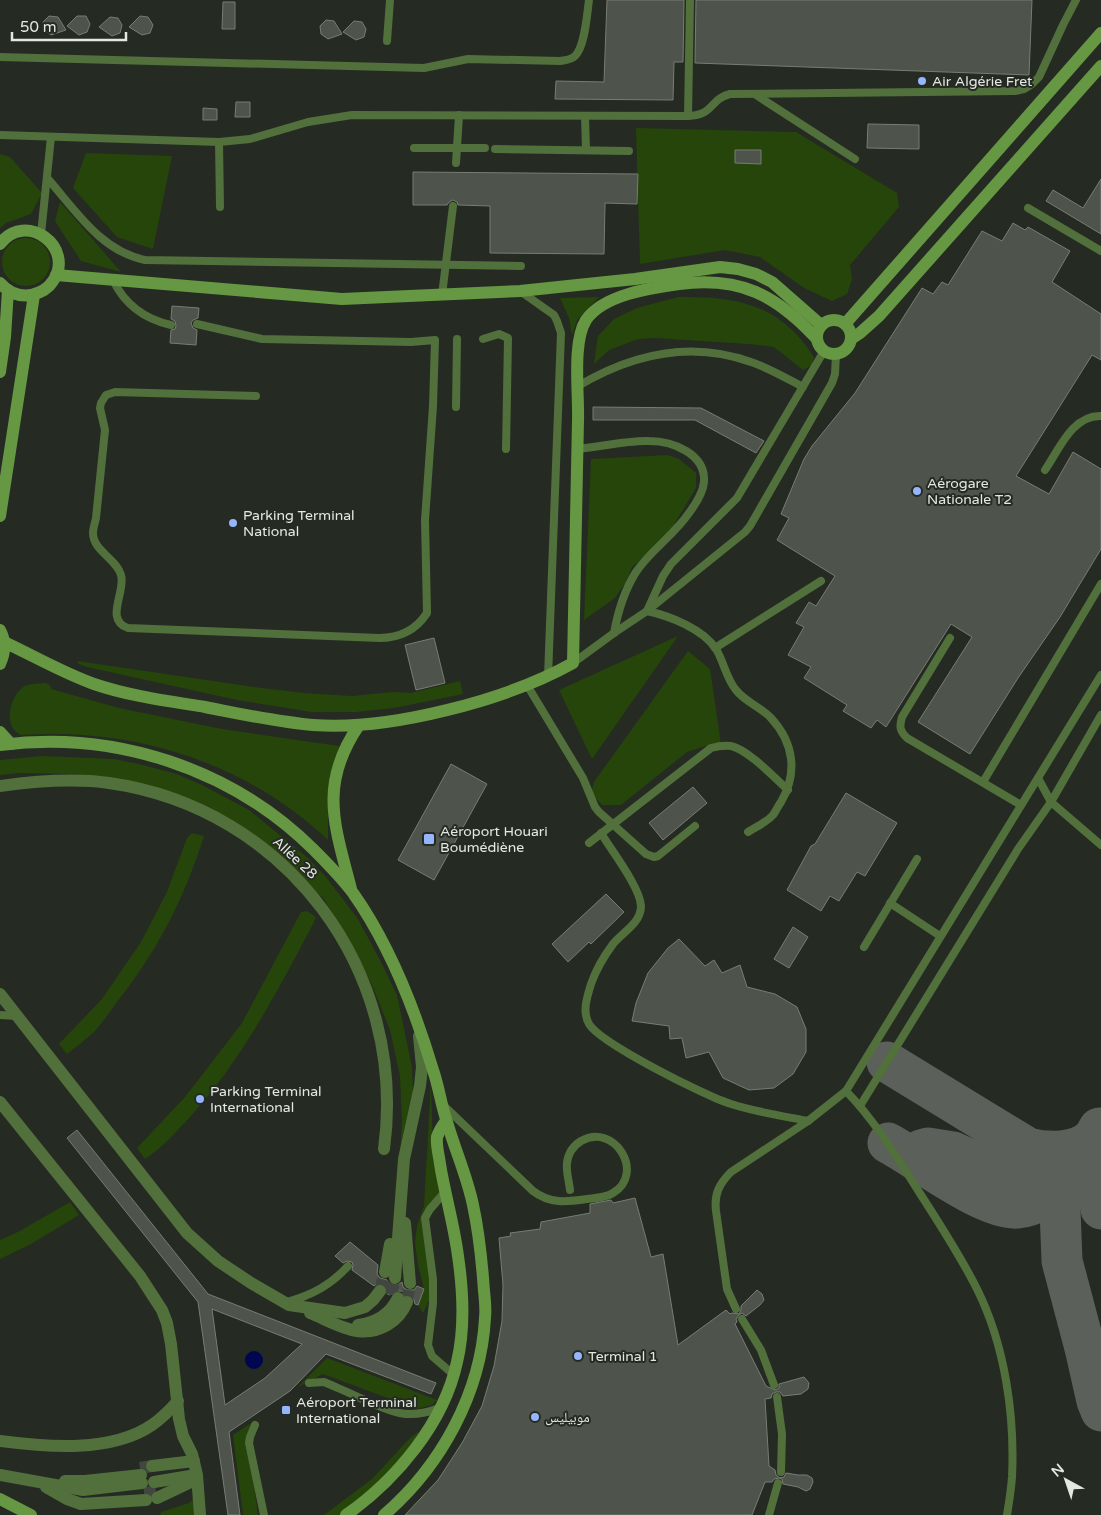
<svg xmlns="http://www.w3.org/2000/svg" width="1101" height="1515" font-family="'Varela Round','Noto Naskh Arabic',sans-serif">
<rect width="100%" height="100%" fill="#252a23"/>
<g fill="#26450a">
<polygon points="636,128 796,132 897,193 899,207 850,265 852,279 847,294 832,301 804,288 760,257 725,250 640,264"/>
<polygon points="86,153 172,156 153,249 117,237 73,188"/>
<polygon points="0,154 10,157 42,193 31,214 6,223 0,228"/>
<polygon points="60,202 121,272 81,261 55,221"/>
<circle cx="26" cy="262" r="24"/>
<polygon points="599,297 577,320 572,336 569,318 560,298"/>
<path d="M 678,297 C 737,296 780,304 814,357 L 812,365 L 803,370 L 774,347 L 749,344 L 655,338 L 638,339 L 609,350 L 594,364 L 598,336 L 614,319 L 637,308 Z"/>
<polygon points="668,455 679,459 696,473 696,488 666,538 632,567 626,582 615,598 584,620 591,459"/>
<polygon points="678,636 592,759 559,690"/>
<polygon points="688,651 710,669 721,744 706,746 687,752 621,805 602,805 591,793 594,782"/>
<polygon points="77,661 261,688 305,693 352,696 392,692 411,693 460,681 463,694 394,708 356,712 311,712 237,700 87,667 79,664"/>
<path d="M 45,683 L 50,685 L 51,689 L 119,708 L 222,729 L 346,747 L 328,801 L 328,840 C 245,762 134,727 21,735 C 1,726 11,693 25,686 C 31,683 38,684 45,683 Z"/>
<polygon points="43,756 114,759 139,764 177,774 202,785 249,810 308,858 326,877 358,919 382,964 397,995 412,1067 413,1091 399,1170 402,1122 400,1076 390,1030 372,985 350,941 323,898 285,864 168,792 122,779 70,774 20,773 0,775 0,760"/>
<path d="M 192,833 L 204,836 C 184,899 158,950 117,1002 C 110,1012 102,1023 94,1032 C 85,1040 76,1047 67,1054 L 59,1044 L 102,999 L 141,942 L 167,892 L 187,838 Z"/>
<path d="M 307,911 L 316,917 L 313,924 C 277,992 242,1060 190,1117 C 176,1132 162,1148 145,1159 L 137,1148 L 185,1097 L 242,1023 L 301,912 Z"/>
<polygon points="431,1083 433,1150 440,1197 439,1206 429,1217 425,1229 432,1294 423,1313 418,1305 424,1289 418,1265 415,1243 417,1226 424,1206"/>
<polygon points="70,1202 79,1215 31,1244 0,1259 0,1240 18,1232"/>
<polygon points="327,1358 437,1400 432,1405 417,1409 323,1374 298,1387"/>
<polygon points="253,1422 247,1434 258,1515 243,1515 233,1435"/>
<polygon points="418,1432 421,1435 404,1460 344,1515 324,1515 372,1479 410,1438"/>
<polygon points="199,1495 205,1515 160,1515 161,1512 189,1503"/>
</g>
<circle fill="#010651" cx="254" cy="1360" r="9"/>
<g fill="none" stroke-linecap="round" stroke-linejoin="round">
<g stroke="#5c605a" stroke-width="41">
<path d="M 887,1062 L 1028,1148 C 1047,1153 1077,1154 1093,1138 C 1095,1136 1097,1131 1099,1128"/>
<polyline points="1092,1139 1065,1183 1060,1209 1062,1261 1085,1348 1097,1401 1101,1411"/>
<polyline points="1101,1142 1095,1176 1101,1209"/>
<path d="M 888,1143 C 918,1159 987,1212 1018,1208 C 1036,1207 1052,1193 1065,1183"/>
<polyline points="921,1150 928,1148 953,1152 1049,1195 1061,1203"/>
</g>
</g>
<g fill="#4e544b" stroke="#777d74" fill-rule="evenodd">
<polygon points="607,0 684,0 683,62 674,62 673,100 555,99 556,81 604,82"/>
<polygon points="696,0 1032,0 1029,75 695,63"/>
<polygon points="223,2 235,2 235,29 222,29"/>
<polygon points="49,16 58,17 66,30 51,35 44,30 43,22"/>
<polygon points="77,16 86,16 90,24 87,32 79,35 67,26"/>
<polygon points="140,16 148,17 153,25 150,33 142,35 129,27"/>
<polygon points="110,17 118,18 122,25 120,33 112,36 99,27"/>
<polygon points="326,20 334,21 342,34 328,39 321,34 320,26"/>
<polygon points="354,21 362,22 366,29 364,37 356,40 343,32"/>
<polygon points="236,102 250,102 250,117 235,117"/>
<polygon points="203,108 217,109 217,120 203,120"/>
<polygon points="868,124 919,125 919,149 867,148"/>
<polygon points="735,150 761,150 761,164 735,163"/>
<polygon points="413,172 638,174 637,204 605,203 604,254 490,253 490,206 458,205 457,202 453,200 449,202 447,205 413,205"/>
<polygon points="1101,179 1101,234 1046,201 1053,190 1083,208"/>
<polygon points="1013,223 1025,230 1028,227 1070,251 1052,282 1101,314 1101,360 1092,355 1016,476 1049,494 1073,452 1101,469 1101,549 1060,617 1018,678 970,754 918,722 972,637 951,624 886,727 877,720 871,728 843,711 847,705 804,678 811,667 788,655 804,627 796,623 809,602 816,606 835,576 777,540 789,518 781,514 804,459 812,446 855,393 922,288 933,294 942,282 948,285 982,231 1002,241"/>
<polygon points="172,306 199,308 198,318 193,320 191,323 193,328 197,330 196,345 170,343 171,330 175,329 176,326 175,321 171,319"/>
<polygon points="593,407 701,408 764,441 756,453 695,420 593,420"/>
<polygon points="434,638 445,683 416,690 405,645"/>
<polygon points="451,764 487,784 434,880 398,860"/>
<polygon points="693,787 707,803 663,840 649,823"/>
<polygon points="846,793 897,823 865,876 857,872 839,901 830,896 821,911 787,890 811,846 815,844"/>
<polygon points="606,894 624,912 591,944 589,942 568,962 552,944"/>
<polygon points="793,927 808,937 789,968 774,959"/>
<polygon points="679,939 705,966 714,960 722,973 740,965 747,987 775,994 797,1007 806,1029 806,1052 793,1074 774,1088 749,1090 723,1078 709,1052 686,1058 682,1038 670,1039 669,1026 632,1021 636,1003 648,973 668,948"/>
<path d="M 77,1130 L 208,1294 L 436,1383 L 431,1394 L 326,1354 L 290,1391 L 229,1432 L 240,1515 L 228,1515 L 198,1302 L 67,1138 ZM 212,1309 L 302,1344 L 265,1378 L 225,1405 Z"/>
<polygon points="635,1198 651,1257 663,1254 678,1345 726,1310 730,1314 732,1313 739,1314 741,1310 741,1306 757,1290 762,1294 764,1300 760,1305 746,1316 742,1313 739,1315 736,1319 737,1322 735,1324 766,1386 775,1390 779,1388 779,1384 804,1377 809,1383 808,1389 801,1394 783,1396 780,1392 776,1392 772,1394 771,1398 765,1399 769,1466 775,1470 776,1475 780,1478 784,1477 786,1473 798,1475 807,1475 812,1478 813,1482 810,1489 806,1491 798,1487 783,1484 782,1479 779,1478 774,1479 772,1482 765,1482 752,1515 405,1515 438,1480 462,1443 482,1406 494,1366 502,1321 503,1285 499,1238 511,1236 510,1233 540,1229 541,1222 590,1213 590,1204 611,1200 613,1203"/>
<polygon points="350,1242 378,1265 377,1274 380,1278 387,1280 390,1284 394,1286 398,1285 402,1282 403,1287 407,1290 414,1290 417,1286 424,1289 418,1305 415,1304 413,1297 410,1295 405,1294 402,1291 394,1291 390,1295 387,1294 388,1288 385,1284 377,1283 374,1286 352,1270 353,1265 352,1262 347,1261 343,1263 335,1256"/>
</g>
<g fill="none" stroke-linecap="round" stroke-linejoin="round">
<g stroke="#424640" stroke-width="12" stroke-dasharray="12 6" stroke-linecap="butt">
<polyline points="380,1291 385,1272"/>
<polyline points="391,1295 395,1278"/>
<polyline points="407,1302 410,1283"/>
<polyline points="140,1468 152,1466"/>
<polyline points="144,1493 156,1492"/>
</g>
<g stroke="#51703c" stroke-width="8">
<polyline points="387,41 390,0"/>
<path d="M 0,57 L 424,68 L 468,59 L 560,61 C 565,60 571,60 575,56 C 585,47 587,14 589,0"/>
<polyline points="756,95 855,159"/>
<polyline points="585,116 586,150"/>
<polyline points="688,116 690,0"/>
<path d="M 0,135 L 219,142 L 250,139 L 308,122 L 352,115 L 688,116 C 715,115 709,99 730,94 L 1015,91 L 1024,89 L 1032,84 L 1039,77 L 1063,25 L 1076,0"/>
<polyline points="219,142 220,207"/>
<polyline points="414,148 485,148"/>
<polyline points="495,149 629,151"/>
<polyline points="456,163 459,115"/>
<path d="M 48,179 C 76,211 101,251 145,260 L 521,266"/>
<polyline points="1028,208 1101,251"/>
<polyline points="41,234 51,137"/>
<path d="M 113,280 C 125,305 144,319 171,325"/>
<polyline points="520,291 554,315 557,321 561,333 548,677"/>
<polyline points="442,295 453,206"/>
<path d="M 197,324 L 262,339 L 411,342 L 435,340 L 433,406 L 425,520 L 427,613 C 416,630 400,638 379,638 L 128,628 C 104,620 126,592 121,575 C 117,559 93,551 93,533 C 93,528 95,523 96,518 L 105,430 L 100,408 L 101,403 L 106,395 L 115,392 L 256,396"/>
<polyline points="483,339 499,334 508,338 506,449"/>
<path d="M 578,386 C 632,354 690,340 751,362 C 769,368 786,378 803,387"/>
<polyline points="456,407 457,339"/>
<path d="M 577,449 C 599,447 628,440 649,441 C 673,441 706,454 704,482 C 703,492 695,505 689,513 C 674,535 651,550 636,572 C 624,591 618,611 614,633"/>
<path d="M 1045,470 C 1059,450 1072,415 1101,416"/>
<path d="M 950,638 L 902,717 C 899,727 900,731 907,738 L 1021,805"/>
<polyline points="715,648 821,581"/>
<polyline points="573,663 614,633 647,611 745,532 750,526 832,383 835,374 836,354"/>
<polyline points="527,685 583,778 595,807 599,812 646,854 654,857 658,856 695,826"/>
<polyline points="1038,778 1051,802 1101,845"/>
<polyline points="983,782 1101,584"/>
<path d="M 748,832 C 756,827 767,822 773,815 C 776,811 778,806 781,802 C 798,773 794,743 771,718 C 761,707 745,702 736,690 C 726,678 724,662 716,649 C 703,629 670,616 647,611 L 663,576 L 671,564 L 737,498 L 824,351"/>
<path d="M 601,833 C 611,850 640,887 641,906 C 641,923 623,932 613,944 C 604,956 596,970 591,984 C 587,997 582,1012 589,1024 C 600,1043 707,1097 731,1104 C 756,1112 782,1116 808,1121"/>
<path d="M 589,843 L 711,748 C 718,746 724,745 731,746 C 747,749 775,778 788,790"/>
<polyline points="890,903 940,936"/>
<polyline points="864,947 917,859"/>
<polyline points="0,1015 17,1016"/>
<path d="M 846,1091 C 876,1122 898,1159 921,1195 C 941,1226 961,1257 977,1289 C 1005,1345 1015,1416 1012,1477 C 1011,1490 1009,1503 1007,1515"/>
<path d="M 443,1105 L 533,1191 C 550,1204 566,1202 587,1199 C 595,1198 605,1198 613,1193 C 646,1173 614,1122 581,1141 C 573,1146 568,1154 567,1163 C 566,1172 569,1181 570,1190"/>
<polyline points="860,1106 1018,849 1051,802 1101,715"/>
<polyline points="445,1192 430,1209 425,1218 433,1279 433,1303 428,1345 432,1356 454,1375"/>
<path d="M 287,1302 C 312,1295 331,1285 348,1266"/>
<path d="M 736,1309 L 727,1289 L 716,1211 C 714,1194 719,1184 731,1172 L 808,1121 L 846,1091 L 1101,675"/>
<polyline points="742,1319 761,1350 774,1385"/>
<path d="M 309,1383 L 324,1382 L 331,1385 C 340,1389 350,1393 360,1398 C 389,1411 407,1421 439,1408"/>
<polyline points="777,1397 782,1434 781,1472"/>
<polyline points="255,1425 250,1437 249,1443 264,1515"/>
<polyline points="769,1515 778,1483"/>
</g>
<g stroke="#51703c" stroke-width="12">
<path d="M 0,786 C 36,781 73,778 109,783 C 287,808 408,972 384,1149"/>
<polyline points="0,994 187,1233 218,1261 251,1283 289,1305 345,1313 365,1307 373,1300 380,1291"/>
<polyline points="0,1102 140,1276 162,1310 167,1323 171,1344 179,1419 183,1436 192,1454 197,1475 200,1515"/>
<polyline points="405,1223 410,1283"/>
<polyline points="385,1272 390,1244"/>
<polyline points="395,1278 404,1159 420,1086 422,1067 419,1036"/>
<path d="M 310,1313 C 325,1319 342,1329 357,1331 C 379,1334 399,1322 407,1302"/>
<path d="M 358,1325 C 376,1323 390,1314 398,1298"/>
<path d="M 0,1441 C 47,1447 111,1453 152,1425 C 162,1418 170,1410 178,1401"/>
<polyline points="152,1466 194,1461"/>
<polyline points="0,1475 83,1490 142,1483"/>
<polyline points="65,1481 85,1481 141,1475"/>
<polyline points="154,1482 196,1475"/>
<polyline points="46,1487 67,1499 81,1504 146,1500"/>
<polyline points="157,1498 197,1479"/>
</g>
<g stroke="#669742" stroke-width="12">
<path d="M 0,244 C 25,210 76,247 53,281 C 48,289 40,293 31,295 C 19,297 8,292 0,283"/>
<polyline points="56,275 342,299 520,291 635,279 720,267 738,269 756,274 772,282 821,325"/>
<circle cx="834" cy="337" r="17"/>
<polyline points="845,324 1101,33"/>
<polyline points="851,339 860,333 879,316 1101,66"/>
<polyline points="0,372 5,337 8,290"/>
<polyline points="0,516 34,295"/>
<path d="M 0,630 C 6,641 5,653 0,664"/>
<path d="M 4,642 C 34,656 63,673 94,684 C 129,696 168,701 205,707 C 241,714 277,722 313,725 C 389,731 507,700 573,663 C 575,583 576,502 578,421 C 579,394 572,342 586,320 C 603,295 650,288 679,284 C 740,276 776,295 816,338"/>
<polyline points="0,732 11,744"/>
<path d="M 0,745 C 114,730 231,768 313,849 C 327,863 341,877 353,893 C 389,944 415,1010 433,1070 C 439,1087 441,1105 447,1122 C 455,1150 467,1176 473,1205 C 479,1233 482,1262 484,1291 C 485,1300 486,1309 485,1318 C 481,1393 441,1466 384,1515"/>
<path d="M 351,889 C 335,826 318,785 359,725"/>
<polyline points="0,1499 31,1515"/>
<path d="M 346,1515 C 396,1480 444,1423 457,1362 C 465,1329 463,1290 458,1256 C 454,1225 445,1195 440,1164 C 439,1155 436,1146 437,1137 C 439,1131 442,1126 446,1121"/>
</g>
</g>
<g fill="#95b6fd" stroke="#252a23" stroke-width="2">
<circle cx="922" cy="81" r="5"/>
<circle cx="917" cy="491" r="5"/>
<circle cx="233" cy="523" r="5"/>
<rect x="423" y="833" width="12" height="12" rx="2.5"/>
<circle cx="200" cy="1099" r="5"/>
<circle cx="578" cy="1356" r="5"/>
<rect x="281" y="1405" width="10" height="10" rx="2.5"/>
<circle cx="535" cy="1417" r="5"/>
</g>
<g text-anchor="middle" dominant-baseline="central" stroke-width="4" stroke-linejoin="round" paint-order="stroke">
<g font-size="14" fill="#e4e8e3" stroke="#252a23" text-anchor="start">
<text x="932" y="81">Air Algérie Fret</text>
<text x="927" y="483">Aérogare<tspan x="927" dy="16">Nationale T2</tspan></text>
<text x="243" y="515">Parking Terminal<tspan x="243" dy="16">National</tspan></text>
<text x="440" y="831">Aéroport Houari<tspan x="440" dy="16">Boumédiène</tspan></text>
<text x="210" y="1091">Parking Terminal<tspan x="210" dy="16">International</tspan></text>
<text x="588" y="1356">Terminal 1</text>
<text x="296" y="1402">Aéroport Terminal<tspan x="296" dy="16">International</tspan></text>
<text x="545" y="1417">موبيليس</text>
</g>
<g font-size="14" fill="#e4e8e3" stroke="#252a23">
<text transform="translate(295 858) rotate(43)">Allée 28</text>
</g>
</g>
<g transform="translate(1066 1480) rotate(320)" stroke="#252a23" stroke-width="4" paint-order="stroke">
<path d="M0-4L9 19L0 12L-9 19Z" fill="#e4e8e3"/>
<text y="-8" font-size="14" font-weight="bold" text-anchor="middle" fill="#e4e8e3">N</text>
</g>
<path d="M12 32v8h114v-8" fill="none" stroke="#e4e8e3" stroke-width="2.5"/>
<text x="20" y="32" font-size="15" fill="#e4e8e3" stroke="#252a23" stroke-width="4" paint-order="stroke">50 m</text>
</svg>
